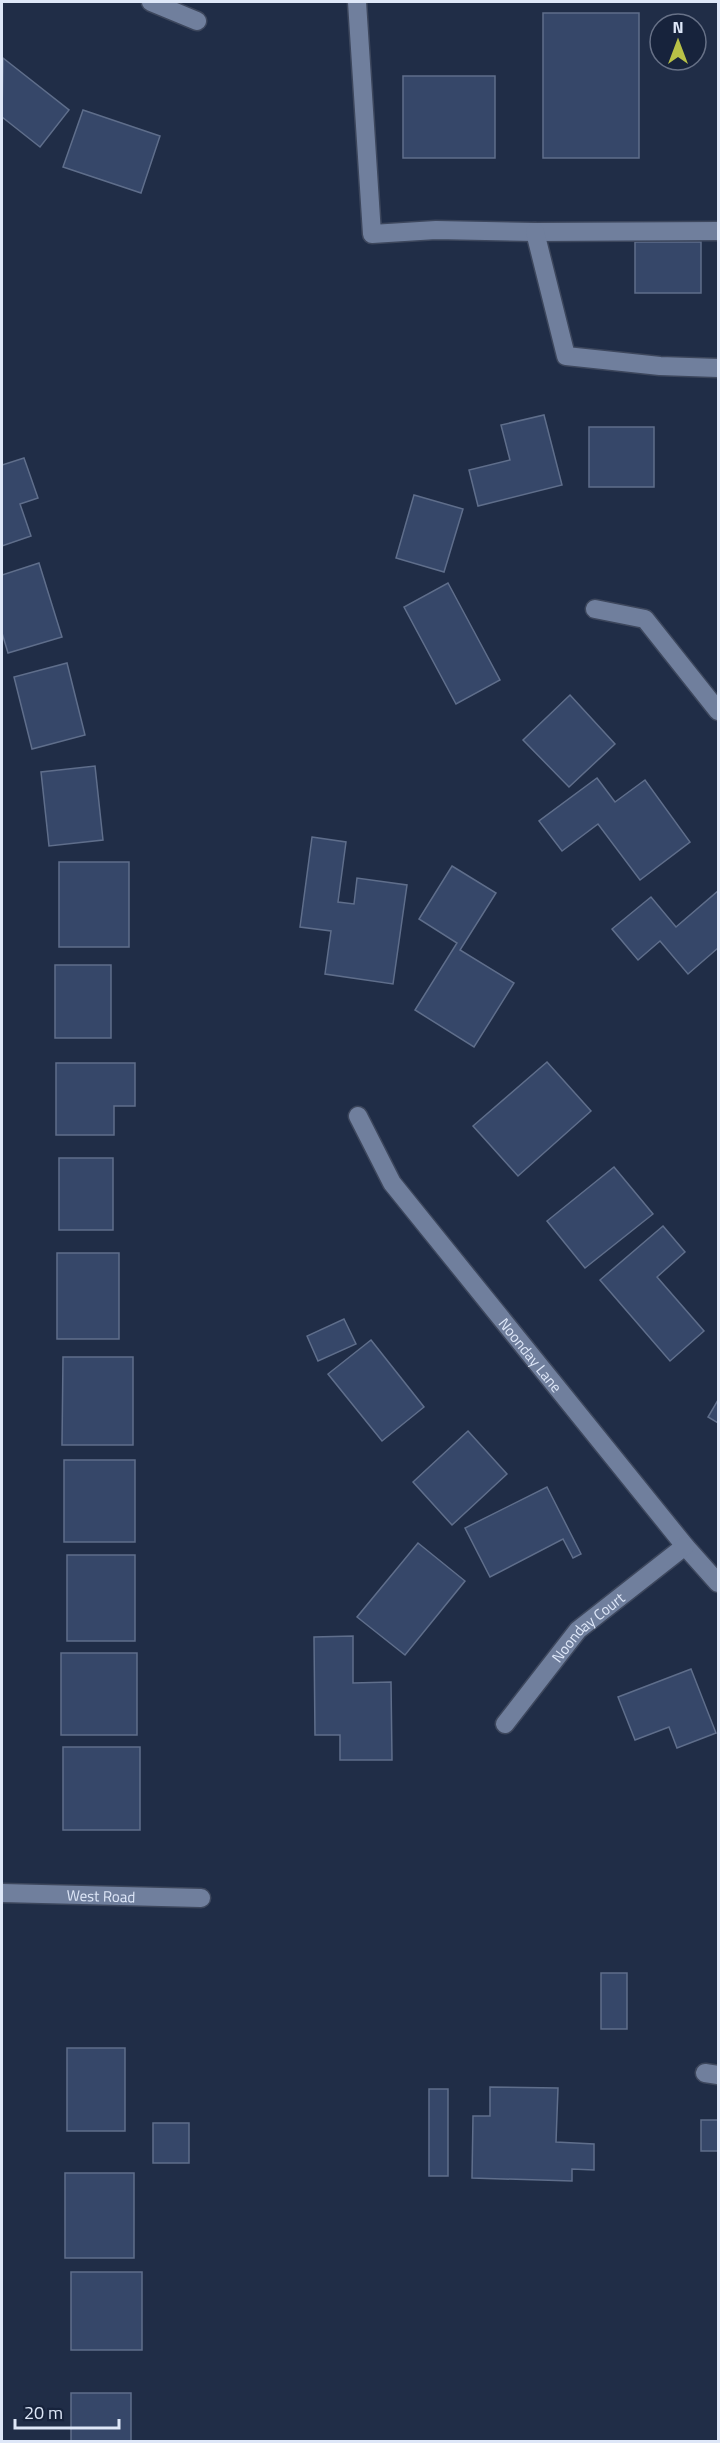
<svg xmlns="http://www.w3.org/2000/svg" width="720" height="2443" font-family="'Titillium Web',sans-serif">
<rect width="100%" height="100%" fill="#202d47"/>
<g fill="#364769" stroke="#5f6e8b" stroke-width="1.5">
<rect x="543" y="13" width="96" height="145"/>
<polygon points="3,58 69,110 40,147 2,117"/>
<rect x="403" y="76" width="92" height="82"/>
<polygon points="83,110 160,136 141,193 63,167"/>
<rect x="635" y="242" width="66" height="51"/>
<polygon points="544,415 562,485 478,506 469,470 510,460 501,425"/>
<rect x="589" y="427" width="65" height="60"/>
<polygon points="24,458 38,498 20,504 31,536 2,546 2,465"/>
<polygon points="414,495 463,509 444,572 396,558"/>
<polygon points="39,563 62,637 8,653 2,633 2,575"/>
<polygon points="448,583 500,680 456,704 404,607"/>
<polygon points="67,663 85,735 32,749 14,677"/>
<polygon points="570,695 615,744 569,787 523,740"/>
<polygon points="95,766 103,840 49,846 41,772"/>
<polygon points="597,778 615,802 645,780 690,842 640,880 598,824 562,851 539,821"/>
<polygon points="312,837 346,842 338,902 354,904 357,878 407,885 393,984 325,974 331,931 300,927"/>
<rect x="59" y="862" width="70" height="85"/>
<polygon points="452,866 496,893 460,950 514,983 474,1047 415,1010 457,943 419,919"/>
<polygon points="718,891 718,948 688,974 660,941 638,960 612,929 651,897 676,927"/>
<rect x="55" y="965" width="56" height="73"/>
<polygon points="547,1062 591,1111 518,1176 473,1126"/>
<polygon points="56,1063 135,1063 135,1106 114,1106 114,1135 56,1135"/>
<rect x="59" y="1158" width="54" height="72"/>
<polygon points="614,1167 653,1214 585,1268 547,1221"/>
<polygon points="663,1226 685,1252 657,1277 704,1331 670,1361 600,1280"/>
<rect x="57" y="1253" width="62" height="86"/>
<polygon points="344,1319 356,1344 318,1361 307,1336"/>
<polygon points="371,1340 424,1407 382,1441 328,1374"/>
<polygon points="63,1357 133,1357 133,1445 62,1445"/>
<polygon points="718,1400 718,1423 708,1417"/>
<polygon points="468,1431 507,1474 452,1525 413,1482"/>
<rect x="64" y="1460" width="71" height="82"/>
<polygon points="547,1487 581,1554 573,1558 563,1539 490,1577 465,1528"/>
<polygon points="418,1543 465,1581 405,1655 357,1617"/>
<rect x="67" y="1555" width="68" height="86"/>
<polygon points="353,1636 353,1683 391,1682 392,1760 340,1760 340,1735 315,1735 314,1637"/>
<rect x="61" y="1653" width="76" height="82"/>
<polygon points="691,1669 716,1733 677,1748 669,1727 635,1740 618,1697"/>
<rect x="63" y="1747" width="77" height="83"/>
<rect x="601" y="1973" width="26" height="56"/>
<rect x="67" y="2048" width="58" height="83"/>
<polygon points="490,2087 558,2088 556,2142 594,2144 594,2170 572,2169 572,2181 472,2178 473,2116 490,2116"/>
<rect x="429" y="2089" width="19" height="87"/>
<rect x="701" y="2120" width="17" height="31"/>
<rect x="153" y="2123" width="36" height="40"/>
<rect x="65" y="2173" width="69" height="85"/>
<rect x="71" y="2272" width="71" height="78"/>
<rect x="71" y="2393" width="60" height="49"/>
</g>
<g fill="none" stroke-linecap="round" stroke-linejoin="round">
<defs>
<g id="minor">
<polyline points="151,2 197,21"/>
<polyline points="357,2 372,234 436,230 535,232 718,231"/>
<polyline points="535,232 566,356 660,366 718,368"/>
<polyline points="595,609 645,619 718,711"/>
<path id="s1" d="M 358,1116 L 392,1183 L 685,1546 L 718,1583"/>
<path id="s2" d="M 505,1724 L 578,1630 L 685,1546"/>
<path id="s3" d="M 2,1893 L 201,1898"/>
<polyline points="705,2073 718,2075"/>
</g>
</defs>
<use href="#minor" stroke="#3d475d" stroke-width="21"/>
<use href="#minor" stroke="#707f9d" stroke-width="18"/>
</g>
<g text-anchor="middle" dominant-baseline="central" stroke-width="6" stroke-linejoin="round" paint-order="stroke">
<g font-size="15" fill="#dee7f8" stroke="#17233c">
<text stroke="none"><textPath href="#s1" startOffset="296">Noonday Lane</textPath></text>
<text stroke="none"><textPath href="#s2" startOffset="128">Noonday Court</textPath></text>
<text stroke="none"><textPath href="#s3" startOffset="99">West Road</textPath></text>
</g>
</g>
<rect width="720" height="2443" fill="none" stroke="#dee7f8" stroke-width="6"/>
<g transform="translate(678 42)"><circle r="28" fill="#17233c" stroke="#677187" stroke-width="1.5"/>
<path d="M0-4.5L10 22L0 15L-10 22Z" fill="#b8c147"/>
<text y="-9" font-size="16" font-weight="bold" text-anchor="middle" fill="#dee7f8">N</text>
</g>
<path d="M15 2419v9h104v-9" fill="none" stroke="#dee7f8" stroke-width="3"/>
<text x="24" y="2419" font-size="18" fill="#dee7f8" stroke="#17233c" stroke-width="4.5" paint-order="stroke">20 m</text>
</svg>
